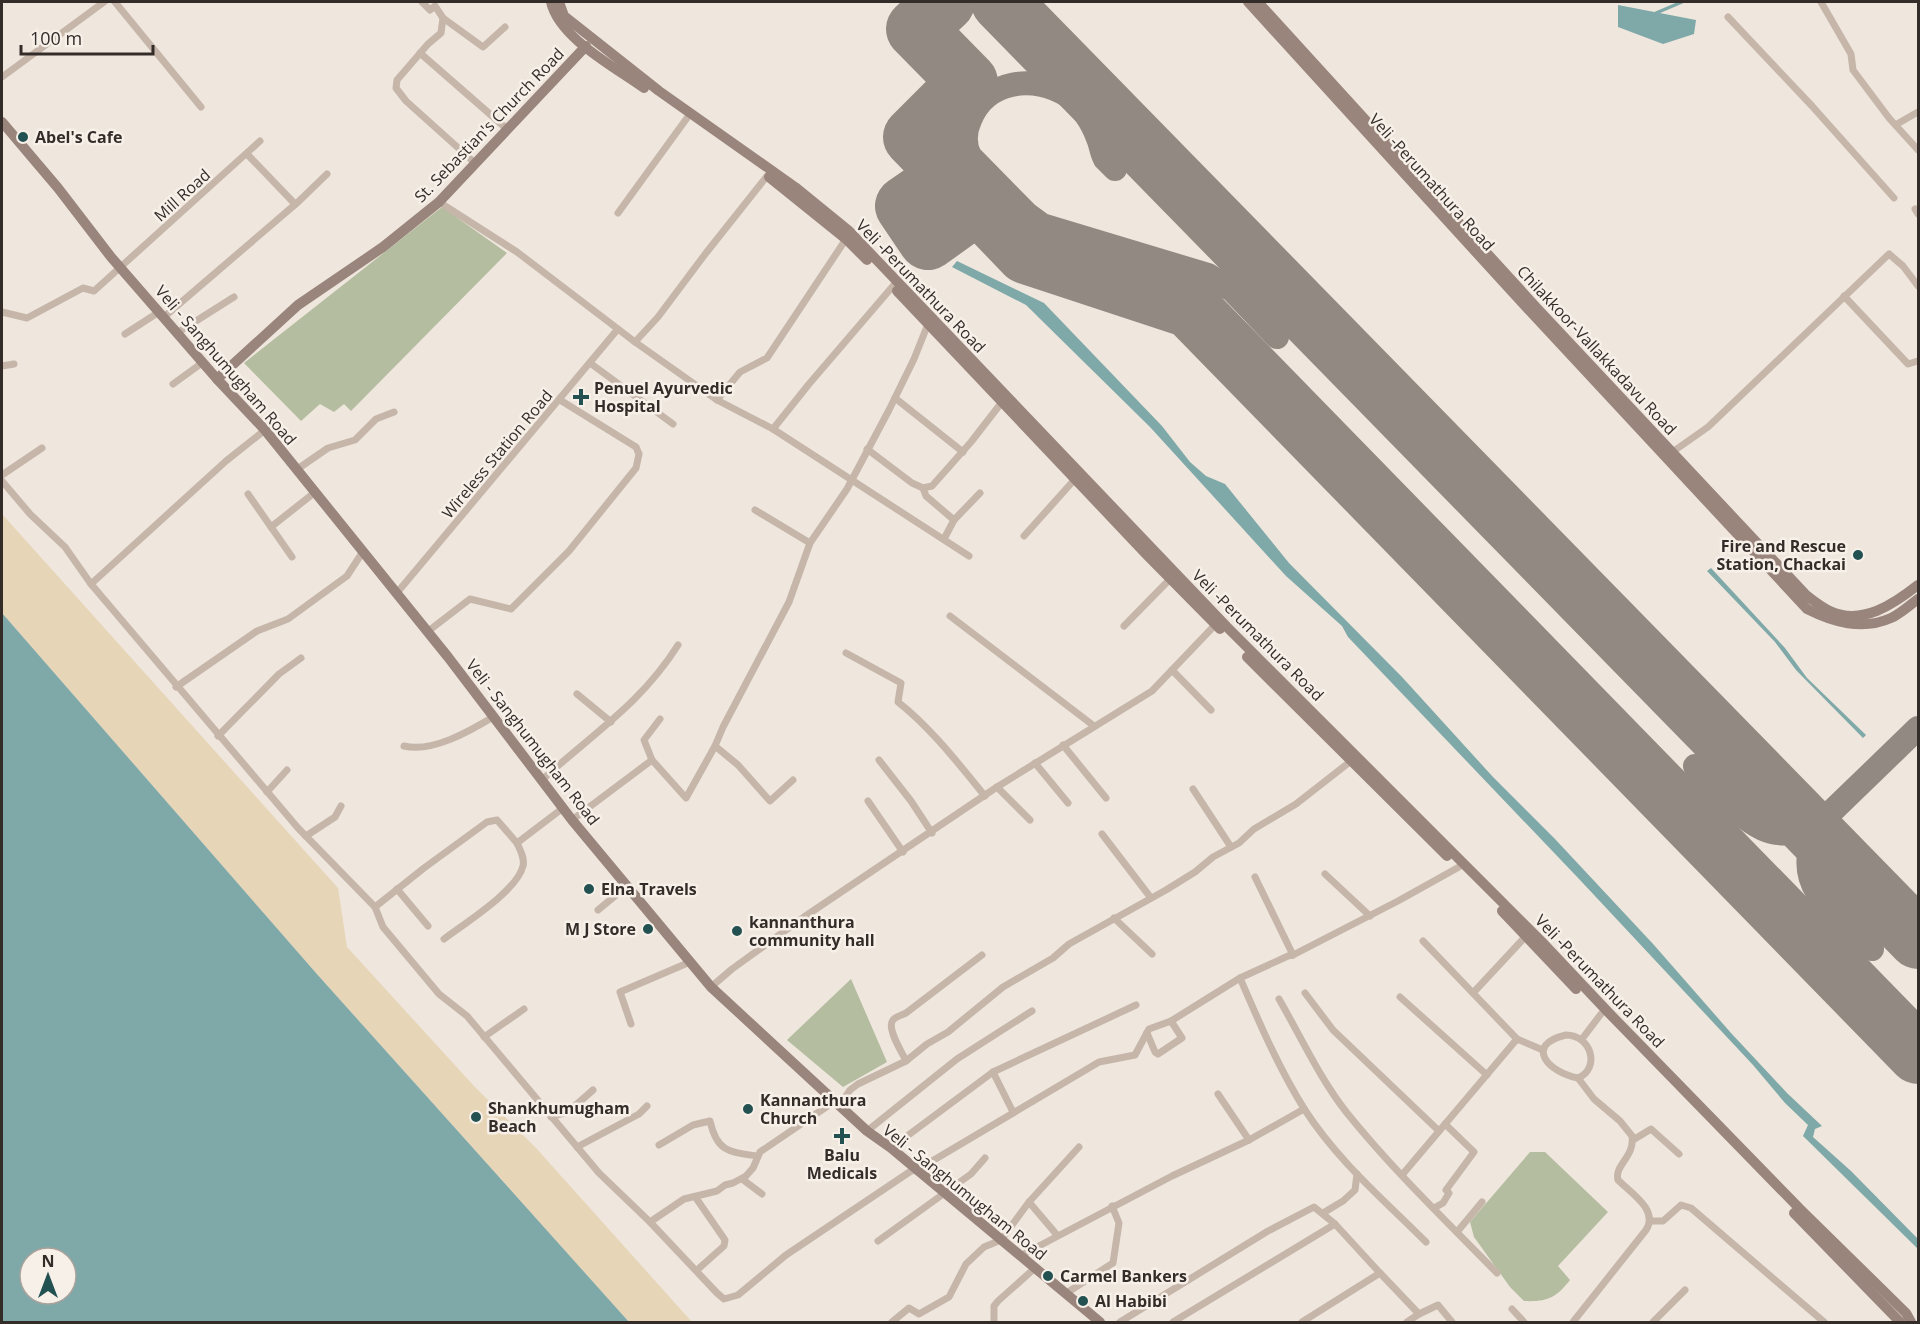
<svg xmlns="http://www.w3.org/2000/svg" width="1920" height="1324" font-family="'Open Sans',sans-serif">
<rect width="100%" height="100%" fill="#efe6dd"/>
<g fill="#b4bd9f">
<polygon points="442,207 507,253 351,411 344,404 334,412 320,404 301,421 244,363"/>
<polygon points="851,979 887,1062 843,1087 787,1040"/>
<path d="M 1530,1152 L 1545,1152 L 1608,1212 L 1558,1266 L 1570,1280 C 1556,1298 1547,1302 1524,1301 L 1510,1287 L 1474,1237 L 1470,1222 Z"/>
</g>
<polygon fill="#e7d5b7" points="2,514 338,888 347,947 474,1086 536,1148 692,1322 629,1322 316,973 2,613"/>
<g fill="#7fa9a9" fill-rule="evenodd">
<polygon points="1618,5 1696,20 1694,34 1663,44 1618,27"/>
<polygon points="957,261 1044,303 1162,426 1190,462 1206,476 1225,484 1289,563 1402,677 1493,777 1555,839 1654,945 1731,1033 1787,1093 1822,1126 1815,1129 1813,1137 1851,1171 1918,1239 1918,1249 1803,1136 1808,1125 1785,1103 1753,1065 1580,880 1348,637 1342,626 1286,576 1150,427 1026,305 952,267"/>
<polygon points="1711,568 1785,648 1807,678 1866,735 1863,738 1796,670 1775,642 1707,571"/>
<path d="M 2,613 L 316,973 L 629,1322 L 2,1322 ZM 30,1258 L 66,1258 L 66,1294 L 30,1294 Z"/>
</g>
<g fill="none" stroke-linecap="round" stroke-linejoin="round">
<polyline stroke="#7fa9a9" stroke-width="3" points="1656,13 1682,2"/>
<g stroke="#928983" stroke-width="24">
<path d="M 1115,169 C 1112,166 1108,162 1105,159 C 1102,154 1101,147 1099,141 C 1093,124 1083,107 1068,96 C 1034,74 986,80 970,120 C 965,131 964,145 970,156 L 1027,214 L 1042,225 L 1208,275 L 1232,290 L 1277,337"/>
<path d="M 1695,766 C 1735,807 1767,863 1828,815 C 1809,836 1801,866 1817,892 L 1872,949"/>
<polyline points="1828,815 1918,728"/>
</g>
<g stroke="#928983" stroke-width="60">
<polyline points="945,2 916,29 968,82 913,137 950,175 905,206 928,240 978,204 1026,254 1190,308 1918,1054"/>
<polyline points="1001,2 1918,939"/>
</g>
<g stroke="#c6b6aa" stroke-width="7">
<polyline points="115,2 201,107"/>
<polyline points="422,2 430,10 435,6 443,18 441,33 428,44 397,80 396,88 406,101 475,163"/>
<polyline points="1821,2 1851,54 1853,70 1889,118 1918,150"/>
<polyline points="1728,17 1812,106 1894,198"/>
<polyline points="443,18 483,47 505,27"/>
<polyline points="420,53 507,129"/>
<polyline points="2,77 104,2"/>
<polyline points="1897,124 1918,112"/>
<polyline points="247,154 295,204"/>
<polyline points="439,202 517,252 635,342 658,317 706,253 767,176"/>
<polyline points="1915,209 1918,214"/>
<polyline points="618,213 687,118"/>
<polyline points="1844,296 1908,364 1918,361"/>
<polyline points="2,312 27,318 83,288 94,291 260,141"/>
<polyline points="164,317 298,202 327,174"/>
<polyline points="177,333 234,297"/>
<polyline points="125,334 159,312"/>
<polyline points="635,342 717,400 773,429 969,556"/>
<polyline points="590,363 673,424"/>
<polyline points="2,366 14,364"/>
<polyline points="173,384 202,363"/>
<polyline points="895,398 963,452"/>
<polyline points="717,400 740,372 767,358 846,239"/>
<polyline points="773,429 809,384 893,286"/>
<polyline points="867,449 912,483 923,488 932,486 971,442 1002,402"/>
<polyline points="1671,453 1708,427 1889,254 1903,266 1918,286"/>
<polyline points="296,470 328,448 355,440 376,419 394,412"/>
<polyline points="2,475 42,448"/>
<polyline points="2,481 30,514 65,547 91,584 298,828 375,907"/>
<polyline points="923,488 926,496 954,520"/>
<polyline points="248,494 292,557"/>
<polyline points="755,510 810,543"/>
<polyline points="271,527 314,493"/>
<polyline points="1024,536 1075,479"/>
<polyline points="944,539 954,520 980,493"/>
<polyline points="91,584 226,461 265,430"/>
<polyline points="396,594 617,330"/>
<polyline points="950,616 1094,726"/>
<polyline points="1124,626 1170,579"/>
<polyline points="427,632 470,599 511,609 569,551 636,468 639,454 636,447 560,400"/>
<path d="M 846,653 L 901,683 L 898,702 C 931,728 958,763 985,796"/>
<polyline points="1172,670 1211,710"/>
<polyline points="176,687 257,631 288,619 347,576 362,553"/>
<polyline points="577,694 611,722"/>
<polyline points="218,736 279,674 301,658"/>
<polyline points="1063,745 1106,798"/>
<path d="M 404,746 C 432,753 470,731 493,717"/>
<polyline points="652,760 644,740 660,719"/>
<polyline points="879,760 911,801 932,833"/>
<polyline points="1035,763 1068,803"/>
<path d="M 542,780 C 591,735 641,704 678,645"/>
<polyline points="793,780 770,801 738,765 715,746 723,727 789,602 810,543 847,489 889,410 914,359 928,324"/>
<polyline points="997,787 1030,820"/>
<polyline points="1193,789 1231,847"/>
<polyline points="267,792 287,770"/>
<polyline points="868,801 903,852"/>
<polyline points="563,808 517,843 497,820 487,822 424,868 375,907 383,927 439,994 467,1016 599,1173 650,1222 717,1293 724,1299 738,1295 786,1255 911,1171 917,1170 1099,1062 1135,1055 1149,1029 1171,1021 1240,978"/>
<polyline points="572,820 652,760 686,798 715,746"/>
<polyline points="1102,834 1151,898"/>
<polyline points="306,836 335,817 341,806"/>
<polyline points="1325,874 1370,916"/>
<polyline points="1255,877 1293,955"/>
<polyline points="397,889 428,926"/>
<polyline points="598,910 627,886"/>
<polyline points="1114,918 1152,954"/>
<path d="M 444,939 C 465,923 517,891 523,866 C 525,858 520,850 517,843"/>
<polyline points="1423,941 1517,1039 1543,1050"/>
<polyline points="711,987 732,969 804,917 997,787 1152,691 1215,625"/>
<polyline points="1305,993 1333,1030 1439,1131"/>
<polyline points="1473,993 1526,936"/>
<polyline points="1400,997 1487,1075"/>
<path d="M 1279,999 C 1301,1037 1320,1079 1347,1113 C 1393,1170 1446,1221 1497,1273"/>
<polyline points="631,1024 620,992 690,962"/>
<polyline points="1147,1033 1155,1052 1158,1054 1182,1038 1171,1021"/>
<path d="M 1566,1035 C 1591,1035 1601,1068 1578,1078 C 1549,1073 1523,1045 1566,1035 Z"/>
<polyline points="484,1037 524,1009"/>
<polyline points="1582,1039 1601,1014"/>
<path d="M 906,1061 C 902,1052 886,1028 893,1020 C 895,1017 902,1015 906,1013 L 982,955"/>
<polyline points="993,1072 1013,1112"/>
<polyline points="1218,1094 1249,1140"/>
<polyline points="840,1105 850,1090 858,1084 906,1061 927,1044 948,1032 1003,987 1053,958 1069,944 1166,890 1195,872 1213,857 1239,843 1254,829 1296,804 1351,761"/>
<polyline points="551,1117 568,1112 593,1090"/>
<polyline points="867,1131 957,1059 1032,1011"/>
<polyline points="1633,1140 1651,1129 1679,1154"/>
<path d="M 659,1145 L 693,1125 L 710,1121 C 717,1152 729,1152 757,1156"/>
<polyline points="577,1147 639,1114 647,1106"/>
<polyline points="891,1148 993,1072 1136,1005"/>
<polyline points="1402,1175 1517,1039"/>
<polyline points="742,1179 762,1194"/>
<polyline points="696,1198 725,1240 724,1246 697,1270"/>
<polyline points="1029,1202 1057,1235"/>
<polyline points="1434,1208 1443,1203 1449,1193 1446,1190 1474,1152 1445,1124"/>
<polyline points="1323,1213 1343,1201 1355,1190 1357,1174"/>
<polyline points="1651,1221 1663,1221 1681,1205 1691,1208 1824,1322"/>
<polyline points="650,1222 684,1199 717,1191 725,1185 733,1183 746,1176 753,1168 760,1152 835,1101"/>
<polyline points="1457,1232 1482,1202"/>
<polyline points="878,1241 971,1174 985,1158"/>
<path d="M 1426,1242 C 1384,1200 1337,1160 1305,1110 C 1279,1069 1259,1022 1240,978 L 1288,956 L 1293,955 L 1398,901 L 1459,867"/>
<polyline points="1020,1256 1172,1176 1249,1140 1304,1109"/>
<polyline points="1065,1294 1113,1263 1119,1223 1112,1206"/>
<polyline points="1512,1309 1524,1322"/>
<polyline points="892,1322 909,1308 919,1314 949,1297 966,1264 984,1247 1001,1240 1029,1202 1079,1147"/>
<polyline points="994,1322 994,1306 998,1301 1035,1268"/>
<polyline points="1120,1322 1268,1231 1314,1207 1335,1224 1380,1273"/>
<polyline points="1173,1322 1335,1224"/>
<polyline points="1302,1322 1380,1273 1419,1314 1438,1305 1452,1322"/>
<polyline points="1407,1322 1419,1314"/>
<path d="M 1573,1322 L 1646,1230 C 1659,1210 1631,1193 1618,1180 C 1614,1165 1635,1157 1632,1136 L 1620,1121 L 1594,1099 L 1578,1078"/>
<polyline points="1653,1322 1685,1290"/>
</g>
<g stroke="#99857c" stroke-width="10">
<path d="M 551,2 C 559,38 615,67 644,88"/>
<polyline points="559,2 564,16 578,27 659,91 795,187 849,231 1227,627 1542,942 1608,1012 1800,1209 1906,1313 1911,1322"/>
<path d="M 1248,2 L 1515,295 L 1807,609 C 1833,622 1862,631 1891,618 C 1900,614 1910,605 1918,599"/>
<path d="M 1258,2 L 1536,307 L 1806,595 C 1814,601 1821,607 1830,611 C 1862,626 1894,604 1918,585"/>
<polyline points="2,122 58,188 111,257 217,379 265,430 448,657 572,820 711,987 867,1131 891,1148 1100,1322"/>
<polyline points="769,177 846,239 867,260"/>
<polyline points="897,291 1146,554 1220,629"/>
<polyline points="217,379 298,305 383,247 439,202 586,46"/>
<polyline points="1247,657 1447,856"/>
<polyline points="1502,911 1576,989"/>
<polyline points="1794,1213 1900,1322"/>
</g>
</g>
<g fill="#235051" stroke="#f7f0e9" stroke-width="2">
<circle cx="23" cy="137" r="6"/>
<path d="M578 388h6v6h6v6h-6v6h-6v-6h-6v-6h6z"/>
<circle cx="1858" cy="555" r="6"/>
<circle cx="589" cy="889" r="6"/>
<circle cx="648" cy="929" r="6"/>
<circle cx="737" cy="931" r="6"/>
<circle cx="748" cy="1109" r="6"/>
<circle cx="476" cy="1117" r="6"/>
<path d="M839 1127h6v6h6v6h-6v6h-6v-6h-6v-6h6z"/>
<circle cx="1048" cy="1276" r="6"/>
<circle cx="1083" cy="1301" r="6"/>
</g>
<g text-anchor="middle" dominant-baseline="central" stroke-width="5" stroke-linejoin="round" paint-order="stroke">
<g font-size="16" fill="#342c29" stroke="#f7f0e9">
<text transform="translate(489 125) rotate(-46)">St. Sebastian's Church Road</text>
<text transform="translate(1432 182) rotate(48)">Veli -Perumathura Road</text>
<text transform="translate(182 195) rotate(-42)">Mill Road</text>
<text transform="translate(921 286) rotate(46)">Veli -Perumathura Road</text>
<text transform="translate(1597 350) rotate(47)">Chilakkoor-Vallakkadavu Road</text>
<text transform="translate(226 365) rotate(49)">Veli - Sanghumugham Road</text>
<text transform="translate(497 454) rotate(-50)">Wireless Station Road</text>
<text transform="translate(1258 635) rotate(45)">Veli -Perumathura Road</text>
<text transform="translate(533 742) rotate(52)">Veli - Sanghumugham Road</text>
<text transform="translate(1600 981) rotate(46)">Veli -Perumathura Road</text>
<text transform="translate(965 1192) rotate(39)">Veli - Sanghumugham Road</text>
</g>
<g font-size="16" font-weight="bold" fill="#342c29" stroke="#f7f0e9" text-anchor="start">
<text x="35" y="137">Abel's Cafe</text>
<text x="594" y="388">Penuel Ayurvedic<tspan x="594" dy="18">Hospital</tspan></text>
<text x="1846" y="546" text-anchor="end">Fire and Rescue<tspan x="1846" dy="18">Station, Chackai</tspan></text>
<text x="601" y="889">Elna Travels</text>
<text x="749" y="922">kannanthura<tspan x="749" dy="18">community hall</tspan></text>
<text x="636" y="929" text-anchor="end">M J Store</text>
<text x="760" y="1100">Kannanthura<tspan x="760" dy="18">Church</tspan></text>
<text x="488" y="1108">Shankhumugham<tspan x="488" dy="18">Beach</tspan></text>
<text x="842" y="1155" text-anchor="middle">Balu<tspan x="842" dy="18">Medicals</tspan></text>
<text x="1060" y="1276">Carmel Bankers</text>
<text x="1095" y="1301">Al Habibi</text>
</g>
</g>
<rect width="1920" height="1324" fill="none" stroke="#342c29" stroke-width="6"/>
<g transform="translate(48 1276)"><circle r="28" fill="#f7f0e9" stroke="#a9a29c" stroke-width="1.5"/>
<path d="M0-4.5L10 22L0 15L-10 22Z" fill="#235051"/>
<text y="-9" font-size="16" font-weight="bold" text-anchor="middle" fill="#342c29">N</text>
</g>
<path d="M21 45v9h132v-9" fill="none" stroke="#342c29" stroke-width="3"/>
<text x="30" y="45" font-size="18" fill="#342c29" stroke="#f7f0e9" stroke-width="4.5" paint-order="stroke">100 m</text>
</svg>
